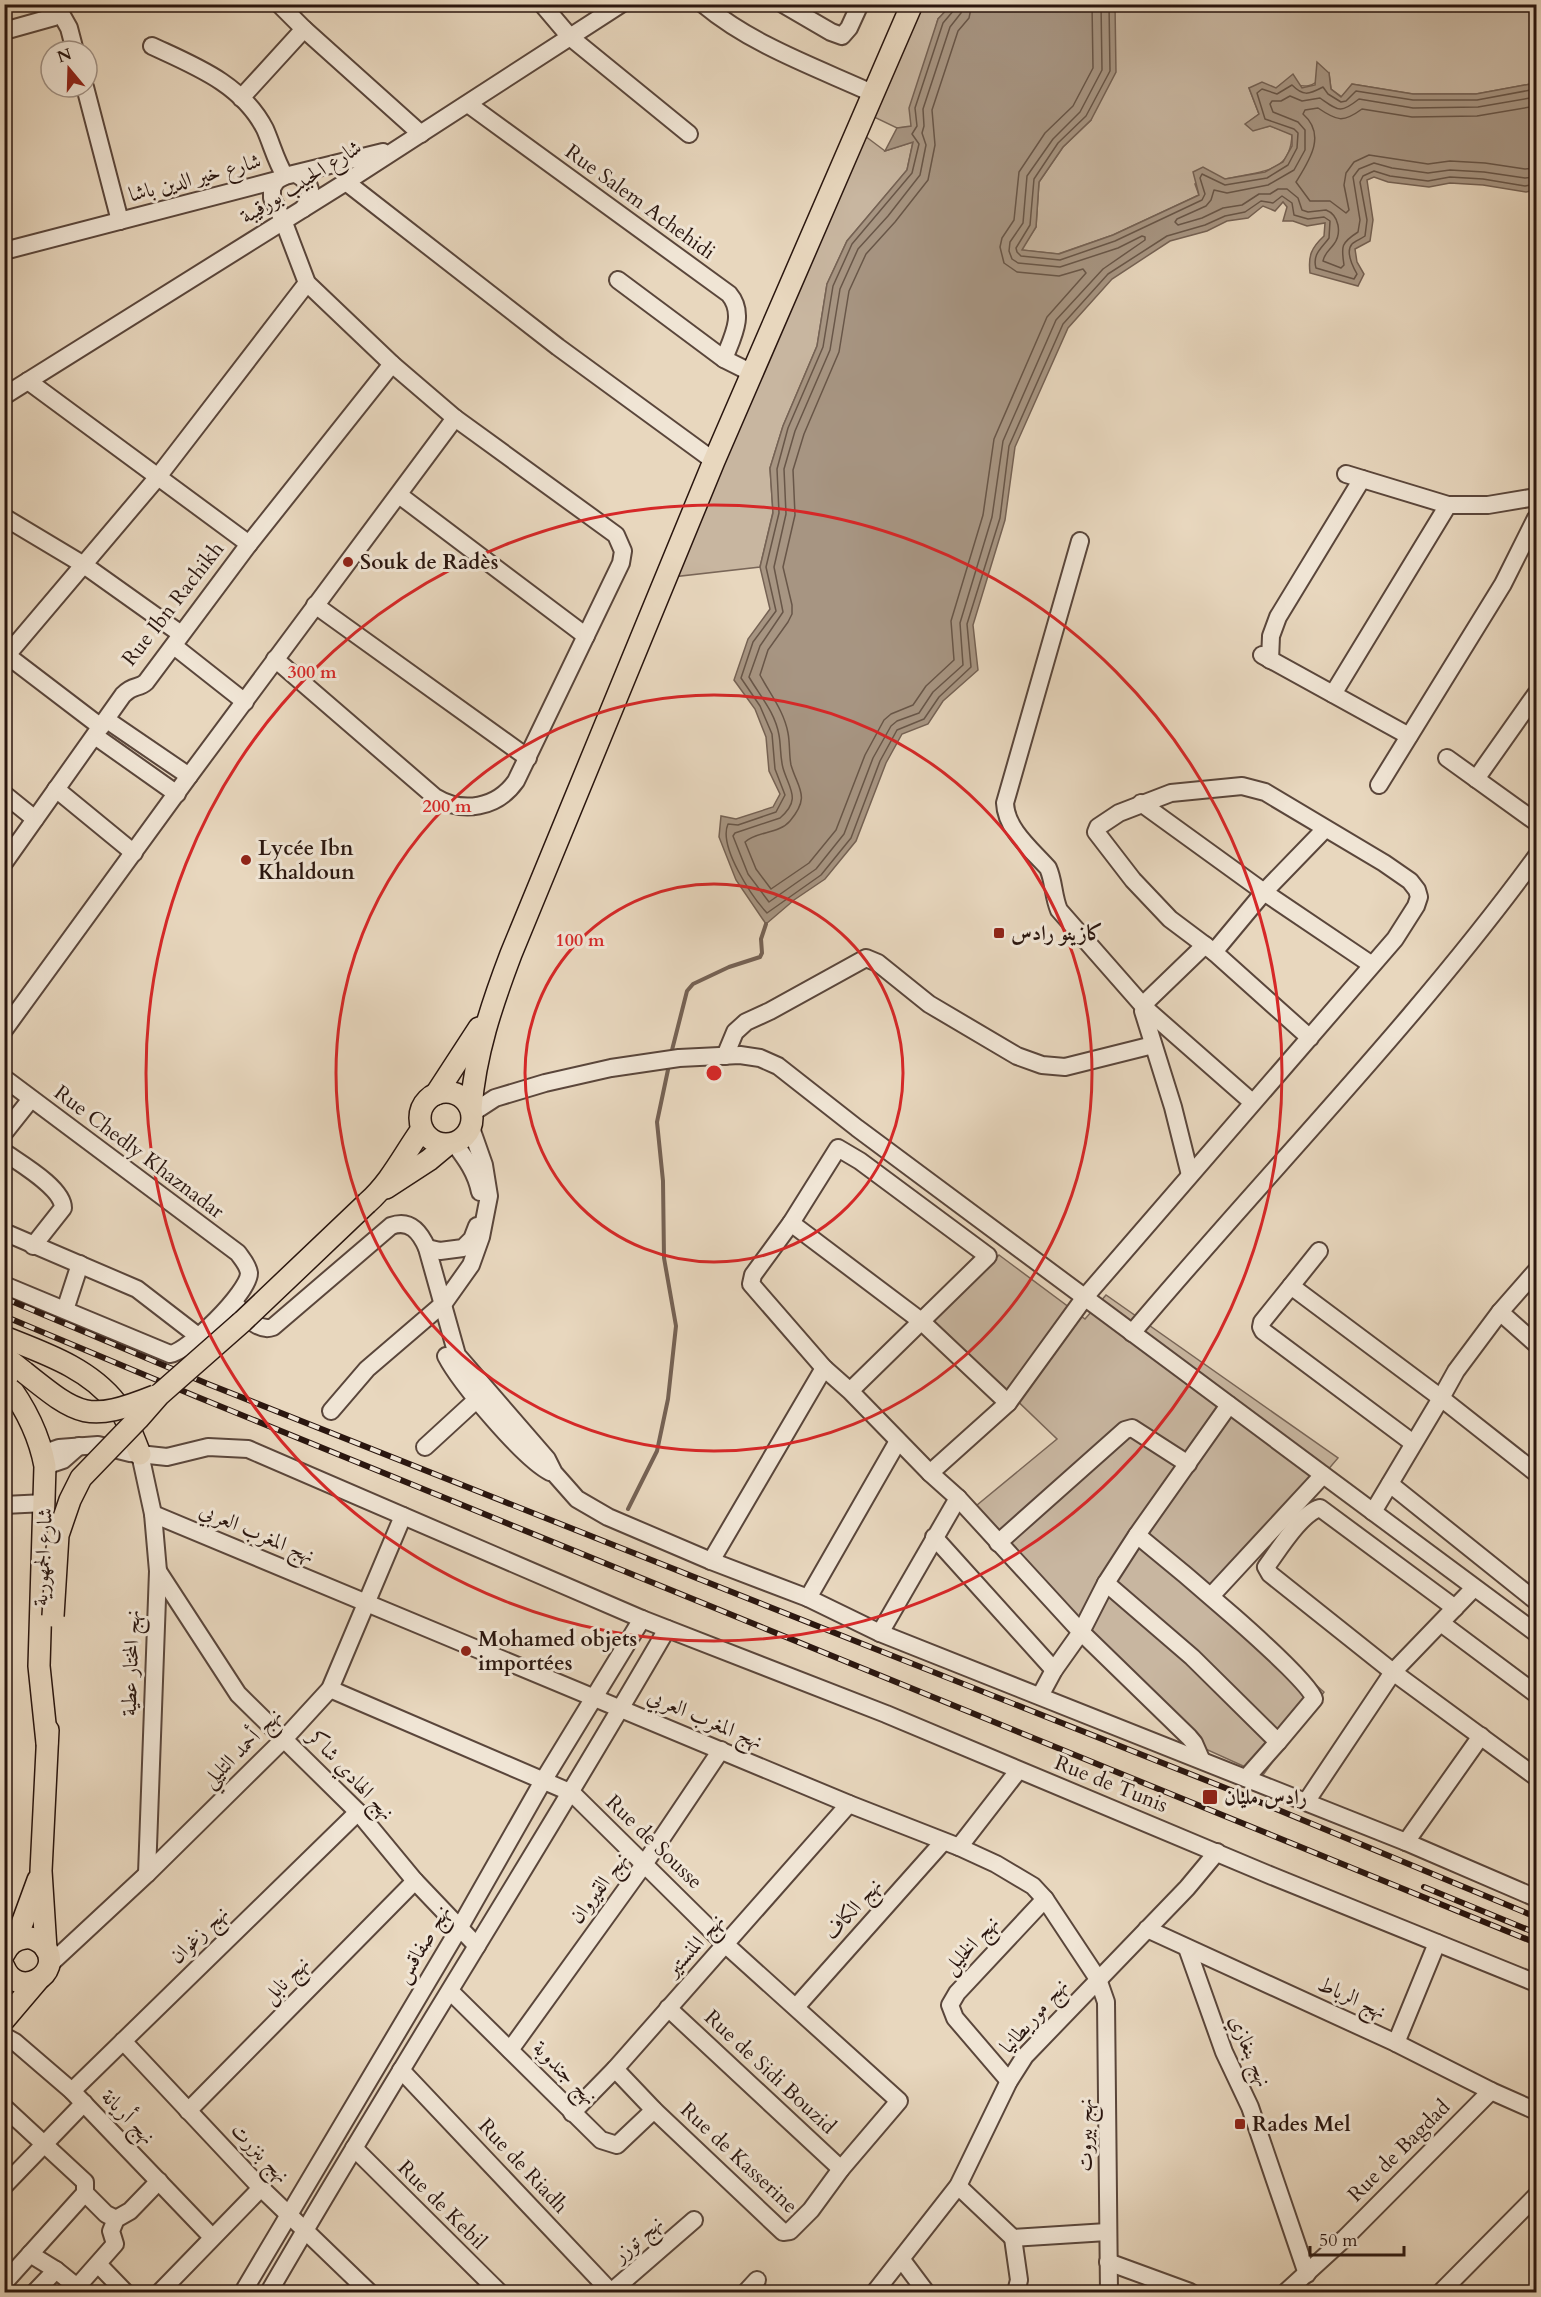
<svg xmlns="http://www.w3.org/2000/svg" width="1541" height="2297" font-family="Cardo,Amiri,serif">
<rect width="100%" height="100%" fill="#e8d7be"/>
<filter id="stains"><feTurbulence type="fractalNoise" baseFrequency=".00333" numOctaves="4"/><feColorMatrix values="0 0 0 0 .2 0 0 0 0 .09 0 0 0 0 .02 0 0 0 .5 -.17"/></filter>
<radialGradient id="worn" r=".72"><stop offset=".6" stop-color="#630" stop-opacity="0"/><stop offset="1" stop-color="#630" stop-opacity=".3"/></radialGradient>
<g fill="#c8b6a0" stroke="#796658" stroke-width="1.5">
<polygon points="919,5 952,5 938,19 911,127 897,128 874,117"/>
<path d="M 1115,5 L 1536,5 L 1536,83 L 1476,94 L 1413,94 L 1352,84 L 1342,97 L 1331,89 L 1329,73 C 1311,88 1307,89 1284,82 L 1276,88 L 1249,88 L 1259,114 L 1246,124 L 1253,130 L 1270,126 L 1292,134 C 1291,170 1268,170 1241,176 C 1225,179 1210,182 1195,184 L 1199,195 L 1113,235 L 1058,254 L 1021,250 L 1036,227 L 1039,182 L 1063,147 L 1091,120 Z"/>
<polygon points="861,133 885,151 913,142 907,170 847,241 827,284 817,346 783,426 770,468 773,512 760,567 663,578"/>
<polygon points="999,1255 1085,1319 1106,1295 1338,1458 1218,1599 1324,1692 1263,1775 1190,1742 971,1510 1057,1439 933,1320"/>
</g>
<path fill="#a79582" stroke="#756254" stroke-width="1.5" d="M 952,4 L 1115,5 L 1116,72 L 1091,120 L 1063,147 L 1039,182 L 1036,227 L 1022,250 L 1059,254 L 1113,235 L 1199,195 L 1193,172 L 1203,167 L 1225,179 L 1265,172 L 1283,162 L 1292,146 L 1292,135 L 1270,126 L 1253,131 L 1245,124 L 1259,114 L 1249,88 L 1262,82 L 1276,88 L 1293,74 L 1302,88 L 1315,85 L 1317,62 L 1329,73 L 1331,89 L 1341,97 L 1352,84 L 1413,94 L 1476,94 L 1536,83 L 1536,190 L 1526,192 L 1483,185 L 1450,183 L 1429,187 L 1388,182 L 1374,177 L 1367,180 L 1373,220 L 1370,241 L 1355,249 L 1357,262 L 1364,274 L 1358,286 L 1310,273 C 1308,256 1311,248 1324,236 L 1325,223 L 1307,226 L 1293,221 L 1283,221 L 1287,207 L 1283,202 L 1275,211 L 1263,206 L 1248,218 L 1227,221 L 1207,231 L 1170,241 L 1112,279 L 1068,328 L 1015,447 L 1005,520 L 973,625 L 978,670 L 943,701 L 928,724 L 902,734 L 886,763 L 856,841 L 825,879 L 794,900 L 766,924 L 736,880 L 719,837 L 721,816 L 736,819 L 773,807 L 780,794 L 769,771 L 766,737 L 755,709 L 734,680 L 748,639 L 770,609 L 760,567 L 773,513 L 770,468 L 783,426 L 817,346 L 827,284 L 847,241 L 907,170 L 913,142 L 885,151 L 897,128 L 911,126 L 909,108 L 938,19 Z"/>
<g fill="none" stroke-linecap="round" stroke-linejoin="round">
<g stroke="#685648" stroke-width="1.5">
<path d="M 955,4 L 954,10 L 943,23 L 915,108 L 917,126 L 912,134 L 919,144 L 912,173 L 852,244 L 833,286 L 823,347 L 788,428 L 777,469 L 779,513 L 766,567 L 776,611 L 753,642 L 741,678 L 760,706 L 772,734 L 775,769 L 785,795 L 776,812 L 738,825 L 728,824 C 718,846 752,897 767,913 L 821,875 L 851,838 L 880,761 L 897,730 L 924,719 L 939,697 L 971,667 L 967,624 L 1000,518 L 1009,446 L 1063,324 L 1108,274 L 1167,236 L 1205,225 L 1225,216 L 1245,212 L 1261,201 L 1273,203 L 1282,196 L 1292,203 L 1294,215 L 1308,219 L 1324,217 L 1330,221 L 1329,238 C 1322,248 1312,254 1316,268 L 1354,279 L 1357,274 C 1353,267 1345,252 1352,244 C 1355,241 1361,239 1365,236 L 1367,220 L 1360,182 L 1363,176 L 1374,171 L 1390,176 L 1428,181 L 1450,177 L 1483,179 L 1525,186 L 1536,184"/>
<path d="M 963,4 L 961,13 L 950,27 L 923,109 L 924,126 L 922,133 L 926,145 L 920,175 L 888,216 L 858,249 L 840,289 L 830,350 L 795,431 L 784,469 L 786,514 L 774,567 L 783,612 L 760,646 L 749,677 C 760,696 775,712 779,735 C 781,746 780,757 783,768 C 789,789 802,799 780,818 L 735,833 L 733,836 L 748,874 L 769,902 L 816,869 L 844,834 L 873,758 L 891,726 L 897,721 L 919,713 L 933,692 L 963,665 L 960,623 L 992,517 L 1003,441 L 1056,320 L 1103,269 L 1145,240 L 1145,237 L 1142,236 L 1118,248 L 1060,267 L 1018,263 L 1012,259 L 1009,251 L 1010,242 L 1023,223 L 1027,176 L 1053,139 L 1080,112 L 1102,70 L 1101,4"/>
<path d="M 972,4 L 969,18 L 958,31 L 932,110 L 935,145 L 928,180 L 895,222 L 866,254 L 849,291 L 839,352 L 804,434 L 793,470 L 795,515 L 783,567 L 792,605 L 792,614 L 788,622 L 768,650 L 760,675 C 770,694 784,711 788,733 C 790,743 789,755 791,765 C 798,789 811,796 790,821 C 779,834 757,831 745,842 L 756,869 L 771,889 L 809,863 L 836,830 L 865,755 L 884,720 L 891,714 L 913,705 L 926,686 L 954,660 L 951,621 L 983,515 L 994,439 L 1047,317 L 1086,273 L 1083,269 L 1059,276 L 1017,272 L 1004,263 L 1000,247 L 1002,238 L 1014,220 L 1019,172 L 1045,133 L 1073,106 L 1093,68 L 1092,4"/>
<path d="M 1109,4 L 1110,71 L 1086,116 L 1058,143 L 1034,179 L 1030,225 L 1016,248 L 1017,252 L 1021,256 L 1060,260 L 1115,241 L 1202,200 L 1205,194 L 1200,178 L 1202,174 L 1225,185 L 1267,178 L 1288,165 L 1297,148 L 1298,133 L 1294,129 L 1265,119 L 1257,93 L 1262,89 L 1277,94 L 1292,85 C 1303,96 1308,95 1323,87 L 1328,94 L 1341,102 L 1346,101 L 1356,91 L 1413,100 L 1477,100 L 1536,89"/>
<path d="M 1536,97 L 1478,107 L 1413,108 L 1359,99 C 1340,114 1339,111 1320,98 L 1302,101 L 1290,96 L 1281,101 L 1272,101 L 1270,104 L 1273,112 L 1298,122 L 1305,130 L 1305,150 L 1294,170 L 1268,185 L 1227,193 L 1214,190 L 1211,200 L 1206,206 L 1177,219 L 1175,222 L 1178,225 L 1202,218 L 1223,208 L 1242,205 L 1259,194 L 1270,194 L 1278,189 L 1287,189 L 1298,198 L 1302,210 L 1308,212 L 1326,210 C 1339,215 1342,233 1334,244 C 1329,251 1325,252 1323,261 L 1341,268 L 1344,265 C 1341,246 1341,243 1358,232 L 1360,220 L 1353,177 L 1359,169 L 1374,163 L 1392,168 L 1428,173 L 1450,170 L 1484,172 L 1525,178 L 1536,177"/>
<path d="M 1536,106 L 1477,116 L 1412,117 L 1362,109 C 1343,123 1337,121 1318,108 L 1305,110 L 1303,114 C 1327,135 1309,161 1296,182 L 1310,201 L 1330,201 L 1346,213 L 1349,210 L 1344,185 L 1346,173 L 1354,162 L 1369,155 L 1428,164 L 1450,161 L 1485,163 L 1525,169 L 1536,168"/>
</g>
<g stroke="#756254" stroke-width="4">
<polyline points="671,1054 687,991 693,984 729,967 760,957 762,953 761,939 766,924"/>
<polyline points="628,1509 657,1451 668,1399 676,1326 664,1258 663,1181 657,1122 669,1065"/>
</g>
<defs>
<g id="minor">
<polyline points="279,4 304,29 421,134"/>
<polyline points="542,4 570,37 689,134"/>
<path d="M 703,4 C 752,45 815,67 872,93"/>
<polyline points="783,4 831,32 842,36 849,28 860,4"/>
<polyline points="60,12 69,28 75,51"/>
<polyline points="4,31 54,17 65,4"/>
<path d="M 152,46 C 195,66 242,84 265,129 C 272,145 276,161 285,176"/>
<polyline points="85,87 120,221"/>
<polyline points="241,98 304,29"/>
<path d="M 468,104 L 729,294 C 746,314 732,338 724,359"/>
<path d="M 296,174 C 313,184 314,193 303,209"/>
<polyline points="346,182 558,347 714,461"/>
<polyline points="4,251 277,180 285,176 383,152"/>
<polyline points="618,280 724,359 752,373"/>
<polyline points="28,381 249,544"/>
<polyline points="4,396 346,182 621,4"/>
<polyline points="1346,474 1448,505 1488,505 1536,497"/>
<polyline points="399,495 586,636"/>
<polyline points="4,517 84,565 181,634"/>
<path d="M 1080,541 L 1005,803 C 1006,829 1031,849 1048,868 C 1054,881 1053,896 1059,910 L 1145,1008 L 1252,1102"/>
<polyline points="315,605 528,758"/>
<polyline points="174,646 245,702"/>
<polyline points="4,653 101,727"/>
<polyline points="7,655 157,478 307,283"/>
<polyline points="1262,655 1409,736"/>
<path d="M 275,659 L 435,797 C 463,814 497,808 516,781 L 621,563 L 623,551 L 616,535 L 455,418 L 392,364 L 307,283 L 283,220 L 272,198 L 272,188 L 277,180"/>
<polyline points="1270,660 1271,636 1278,617 1362,479"/>
<polyline points="1333,694 1448,505"/>
<polyline points="107,720 189,776"/>
<polyline points="95,736 177,794"/>
<polyline points="1447,758 1536,822"/>
<polyline points="1476,779 1536,694"/>
<polyline points="1379,785 1503,584 1536,518"/>
<polyline points="56,789 134,853"/>
<polyline points="4,794 35,819"/>
<polyline points="1141,803 1264,892 1372,965"/>
<path d="M 4,863 L 123,695 C 133,684 139,689 146,682 L 249,544 L 392,364"/>
<polyline points="1214,952 1264,892 1325,829"/>
<polyline points="4,1030 189,776 455,418"/>
<polyline points="725,1056 735,1032 746,1022 770,1011 866,958 878,963 929,1004 1017,1056 1042,1065 1065,1067 1153,1045"/>
<path d="M 4,1078 L 238,1253 C 242,1259 248,1265 249,1273 C 249,1292 188,1352 170,1354 L 4,1285"/>
<polyline points="472,1113 495,1098 545,1083 611,1068 679,1058 740,1055 760,1058 778,1066 857,1128 1536,1633"/>
<polyline points="4,1133 31,1099"/>
<path d="M 454,1143 C 466,1159 476,1172 480,1192"/>
<path d="M 4,1152 C 21,1164 63,1188 63,1208 L 33,1246"/>
<polyline points="1190,1175 1173,1107 1143,1011 1148,1000 1205,945"/>
<polyline points="791,1223 921,1321 1008,1403"/>
<polyline points="4,1232 137,1289 198,1336"/>
<polyline points="427,1248 440,1251 463,1248 472,1239 477,1226"/>
<polyline points="1291,1286 1319,1251"/>
<path d="M 234,1303 C 244,1313 257,1333 273,1327 L 391,1226 C 410,1219 420,1232 427,1248 L 457,1355 L 547,1459 L 554,1473 L 577,1499 L 608,1517 L 711,1561 L 808,1598 L 880,1633 L 1406,1842 L 1536,1898"/>
<polyline points="65,1310 80,1264"/>
<polyline points="1500,1312 1536,1344"/>
<path d="M 1132,1333 C 1266,1174 1413,1025 1536,857"/>
<path d="M 446,1356 C 460,1383 524,1459 550,1472"/>
<polyline points="850,1391 988,1256 860,1161 838,1148 791,1223 753,1275 751,1284 824,1368 850,1391 930,1473 958,1498 1081,1632 1189,1737 1194,1743 1201,1759"/>
<polyline points="331,1411 367,1369 444,1303 471,1265 481,1237 489,1196 484,1165 471,1128"/>
<polyline points="1413,1443 1263,1331 1261,1327 1262,1322 1291,1286 1441,1398 1536,1473"/>
<polyline points="425,1447 486,1391"/>
<polyline points="42,1454 59,1448 98,1445 130,1453 167,1457 208,1447 248,1449 642,1619 886,1714 1272,1876 1536,1983"/>
<polyline points="140,1454 153,1514 158,1571 147,1874"/>
<polyline points="45,1466 63,1460 79,1446"/>
<polyline points="930,1473 1008,1403 1085,1297 1395,939 1416,906 1419,897 1417,890 1410,881 1384,863 1265,792 1242,786 1171,793 1119,813 1098,827 1096,832 1133,880 1170,919 1214,952 1310,1038"/>
<polyline points="1390,1484 1536,1601"/>
<polyline points="4,1505 45,1503"/>
<polyline points="1373,1512 1441,1398 1456,1371 1500,1312 1536,1271"/>
<polyline points="153,1514 849,1804 959,1847 996,1864 1033,1886 1045,1899 1098,1979 1106,2002 1109,2292"/>
<polyline points="934,1537 1054,1670"/>
<polyline points="998,1543 1125,1430 1132,1428 1188,1464"/>
<polyline points="711,1561 824,1368"/>
<polyline points="158,1571 238,1694 358,1812 415,1881 477,1946"/>
<path d="M 1106,1583 L 1192,1657 L 1278,1742 L 1314,1699 C 1310,1677 1163,1556 1137,1535"/>
<polyline points="1211,1596 1323,1475"/>
<polyline points="808,1598 898,1441"/>
<path d="M 1455,1608 L 1320,1508 C 1301,1513 1278,1551 1266,1567 L 1270,1574 L 1393,1672 L 1536,1777"/>
<polyline points="1441,1623 1536,1694"/>
<polyline points="880,1633 958,1498"/>
<polyline points="330,1689 572,1793 725,1944 899,2101 841,2169 811,2210 790,2231 783,2232 654,2110 615,2069"/>
<polyline points="1040,1696 1054,1670 1081,1632 1106,1583 1137,1535 1229,1405"/>
<polyline points="1246,1778 1278,1742"/>
<polyline points="1306,1802 1393,1672 1474,1588"/>
<polyline points="1406,1842 1481,1736"/>
<polyline points="959,1847 1018,1771"/>
<polyline points="1147,1929 1396,2043 1491,2091 1536,2111"/>
<polyline points="1187,1948 1224,2052 1250,2107 1307,2274"/>
<polyline points="48,1966 147,1874 285,1738 330,1689 403,1516"/>
<polyline points="450,1991 601,2140 617,2145 654,2110"/>
<polyline points="796,2007 943,1842"/>
<polyline points="668,2008 841,2169"/>
<polyline points="4,2036 15,2042 72,2091 212,2237"/>
<polyline points="123,2041 261,2188 369,2292"/>
<polyline points="1396,2043 1437,1943"/>
<polyline points="510,2050 645,1863 721,1750"/>
<polyline points="401,2070 611,2292"/>
<polyline points="1009,2081 955,2018 950,2005 957,1993 1045,1899"/>
<polyline points="72,2091 358,1812"/>
<polyline points="4,2107 85,2182 85,2193 106,2214 116,2219"/>
<polyline points="188,2111 415,1881"/>
<polyline points="572,2113 615,2069 849,1804"/>
<polyline points="354,2148 499,2292"/>
<polyline points="4,2186 84,2103"/>
<polyline points="958,2186 1013,2238 1107,2232"/>
<polyline points="1013,2238 1019,2280 1016,2292"/>
<polyline points="30,2254 56,2270 77,2287 115,2244 111,2231 116,2219 130,2211 159,2181"/>
<polyline points="902,2260 926,2292"/>
<polyline points="1108,2262 1190,2292"/>
<polyline points="98,2264 125,2292"/>
<polyline points="5,2282 85,2193"/>
<polyline points="35,2292 56,2270"/>
<polyline points="160,2292 261,2188"/>
<polyline points="243,2292 460,1927 543,1781 642,1619"/>
<path d="M 269,2292 C 398,2069 538,1852 667,1629"/>
<polyline points="611,2292 694,2220"/>
<polyline points="746,2292 757,2280"/>
<polyline points="875,2292 958,2186 1009,2081 1025,2056 1187,1888 1217,1852"/>
<polyline points="1286,2292 1345,2238 1491,2091"/>
<polyline points="1441,2292 1536,2196"/>
</g>
<g id="major">
<circle cx="446" cy="1118" r="26"/>
<polyline points="436,1094 479,1028"/>
<path d="M 471,1108 C 475,1054 492,1004 511,954 L 714,461 L 912,4"/>
<polyline points="386,1188 429,1160 447,1145"/>
<path d="M 367,1203 C 391,1182 404,1154 422,1129"/>
<path d="M 4,1337 C 44,1353 89,1368 116,1403 C 127,1418 133,1437 140,1454"/>
<polyline points="4,1356 24,1372"/>
<path d="M 4,1379 C 24,1405 39,1434 45,1466 L 39,1666 L 47,1743"/>
<polyline points="16,1940 38,1880"/>
<polyline points="46,1949 41,1871 48,1730"/>
<path d="M 4,1954 C 8,1945 14,1939 25,1938 C 32,1937 40,1941 45,1947 C 64,1974 18,2001 4,1967"/>
<polyline points="4,2020 38,1980"/>
</g>
</defs>
<use href="#minor" stroke="#5a463b" stroke-width="20"/>
<use href="#major" stroke="#2a160f" stroke-width="24"/>
<use href="#minor" stroke="#f0e5d5" stroke-width="16"/>
<use href="#major" stroke="#e8d7be" stroke-width="21"/>
<defs>
<g id="rail">
<polyline points="4,1298 208,1384 1233,1791 1536,1917"/>
<polyline points="4,1316 195,1396 1536,1943"/>
<polyline points="1424,1887 1536,1933"/>
</g>
</defs>
<use href="#rail" stroke="#2a160f" stroke-width="6"/>
<use href="#rail" stroke="#f0e5d5" stroke-width="4" stroke-dasharray="11" stroke-linecap="butt"/>
<defs>
<g id="major-bridge">
<path d="M 24,1372 C 79,1416 87,1423 155,1396"/>
<polyline points="53,1616 58,1535 70,1500 81,1478 138,1419 159,1395 243,1321 367,1203"/>
</g>
</defs>
<use href="#major-bridge" stroke="#2a160f" stroke-width="24" stroke-linecap="butt"/>
<use href="#major-bridge" stroke="#e8d7be" stroke-width="21"/>
</g>
<g fill="none" stroke="#d62828" stroke-width="3">
<circle cx="714" cy="1073" r="189"/>
<circle cx="714" cy="1073" r="378"/>
<circle cx="714" cy="1073" r="568"/>
</g>
<g fill="#8f2418" stroke="#f0e5d5" stroke-width="2">
<circle cx="348" cy="562" r="6"/>
<circle cx="246" cy="860" r="6"/>
<rect x="993" y="927" width="12" height="12" rx="3"/>
<circle cx="466" cy="1651" r="6"/>
<rect x="1202" y="1789" width="16" height="16" rx="3"/>
<rect x="1234" y="2118" width="12" height="12" rx="3"/>
</g>
<g text-anchor="middle" dominant-baseline="central" stroke-width="6" stroke-linejoin="round" paint-order="stroke">
<g font-size="21" fill="#2a160f" stroke="#f0e5d5">
<text transform="translate(195 178) rotate(-15)">شارع خير الدين باشا</text>
<text transform="translate(301 182) rotate(-32)">شارع الحبيب بورقيبة</text>
<text transform="translate(640 202) rotate(36)">Rue Salem Achehidi</text>
<text transform="translate(173 604) rotate(-52)">Rue Ibn Rachikh</text>
<text transform="translate(139 1152) rotate(37)">Rue Chedly Khaznadar</text>
<text transform="translate(257 1533) rotate(23)">نهج المغرب العربي</text>
<text transform="translate(43 1557) rotate(-87)">شارع الجمهورية</text>
<text transform="translate(131 1663) rotate(-88)">نهج المختار عطية</text>
<text transform="translate(705 1719) rotate(23)">نهج المغرب العربي</text>
<text transform="translate(242 1748) rotate(-45)">نهج أحمد التليلي</text>
<text transform="translate(351 1775) rotate(47)">نهج الهادي شاكر</text>
<text transform="translate(1111 1784) rotate(22)">Rue de Tunis</text>
<text transform="translate(654 1842) rotate(44)">Rue de Sousse</text>
<text transform="translate(599 1888) rotate(-53)">نهج القيروان</text>
<text transform="translate(853 1909) rotate(-48)">نهج الكاف</text>
<text transform="translate(199 1935) rotate(-44)">نهج زغوان</text>
<text transform="translate(423 1944) rotate(-59)">نهج صفاقس</text>
<text transform="translate(695 1945) rotate(-48)">نهج المنستير</text>
<text transform="translate(971 1945) rotate(-47)">نهج الخليل</text>
<text transform="translate(286 1980) rotate(-45)">نهج نابل</text>
<text transform="translate(1352 1998) rotate(25)">نهج الرباط</text>
<text transform="translate(1034 2016) rotate(-49)">نهج موريطانيا</text>
<text transform="translate(1250 2051) rotate(67)">نهج بنغازي</text>
<text transform="translate(770 2072) rotate(43)">Rue de Sidi Bouzid</text>
<text transform="translate(565 2073) rotate(45)">نهج جندوبة</text>
<text transform="translate(128 2117) rotate(46)">نهج أريانة</text>
<text transform="translate(1085 2135) rotate(-90)">نهج بيروت</text>
<text transform="translate(1399 2151) rotate(-45)">Rue de Bagdad</text>
<text transform="translate(260 2153) rotate(46)">نهج بنزرت</text>
<text transform="translate(739 2158) rotate(43)">Rue de Kasserine</text>
<text transform="translate(523 2166) rotate(47)">Rue de Riadh</text>
<text transform="translate(442 2205) rotate(45)">Rue de Kebil</text>
<text transform="translate(638 2239) rotate(-41)">نهج توزر</text>
</g>
<g font-size="21" font-weight="bold" fill="#2a160f" stroke="#f0e5d5" text-anchor="start">
<text x="360" y="562">Souk de Radès</text>
<text x="258" y="848">Lycée Ibn<tspan x="258" dy="24">Khaldoun</tspan></text>
<text x="1011" y="933">كازينو رادس</text>
<text x="478" y="1639">Mohamed objets<tspan x="478" dy="24">importées</tspan></text>
<text x="1224" y="1797">رادس مليان</text>
<text x="1252" y="2124">Rades Mel</text>
</g>
</g>
<circle cx="714" cy="1073" r="9" fill="#d62828" stroke="#f0e5d5" stroke-width="3"/>
<g font-size="18" text-anchor="middle" font-weight="bold" fill="#d62828" stroke="#f0e5d5" stroke-width="6" stroke-linejoin="round" paint-order="stroke">
<text x="312" y="678">300 m</text>
<text x="447" y="812">200 m</text>
<text x="580" y="946">100 m</text>
</g>
<rect width="1541" height="2297" fill="none" stroke="#e8d7be" stroke-width="24"/>
<rect x="6" y="6" width="1529" height="2285" fill="none" stroke="#2a160f" stroke-width="3"/>
<rect x="12" y="12" width="1517" height="2273" fill="none" stroke="#2a160f" stroke-width="1.5"/>
<g transform="translate(69 69) rotate(341)"><circle r="28" fill="#f0e5d5" stroke="#a19286" stroke-width="1.5"/>
<path d="M0-4.5L10 22L0 15L-10 22Z" fill="#8f2418"/>
<text y="-9" font-size="16" font-weight="bold" text-anchor="middle" fill="#2a160f">N</text>
</g>
<path d="M1310 2246v9h94v-9" fill="none" stroke="#2a160f" stroke-width="3"/>
<text x="1319" y="2246" font-size="18" fill="#2a160f" stroke="#f0e5d5" stroke-width="4.5" paint-order="stroke">50 m</text>
<rect width="100%" height="100%" filter="url(#stains)"/>
<rect width="100%" height="100%" fill="url(#worn)"/>
</svg>
